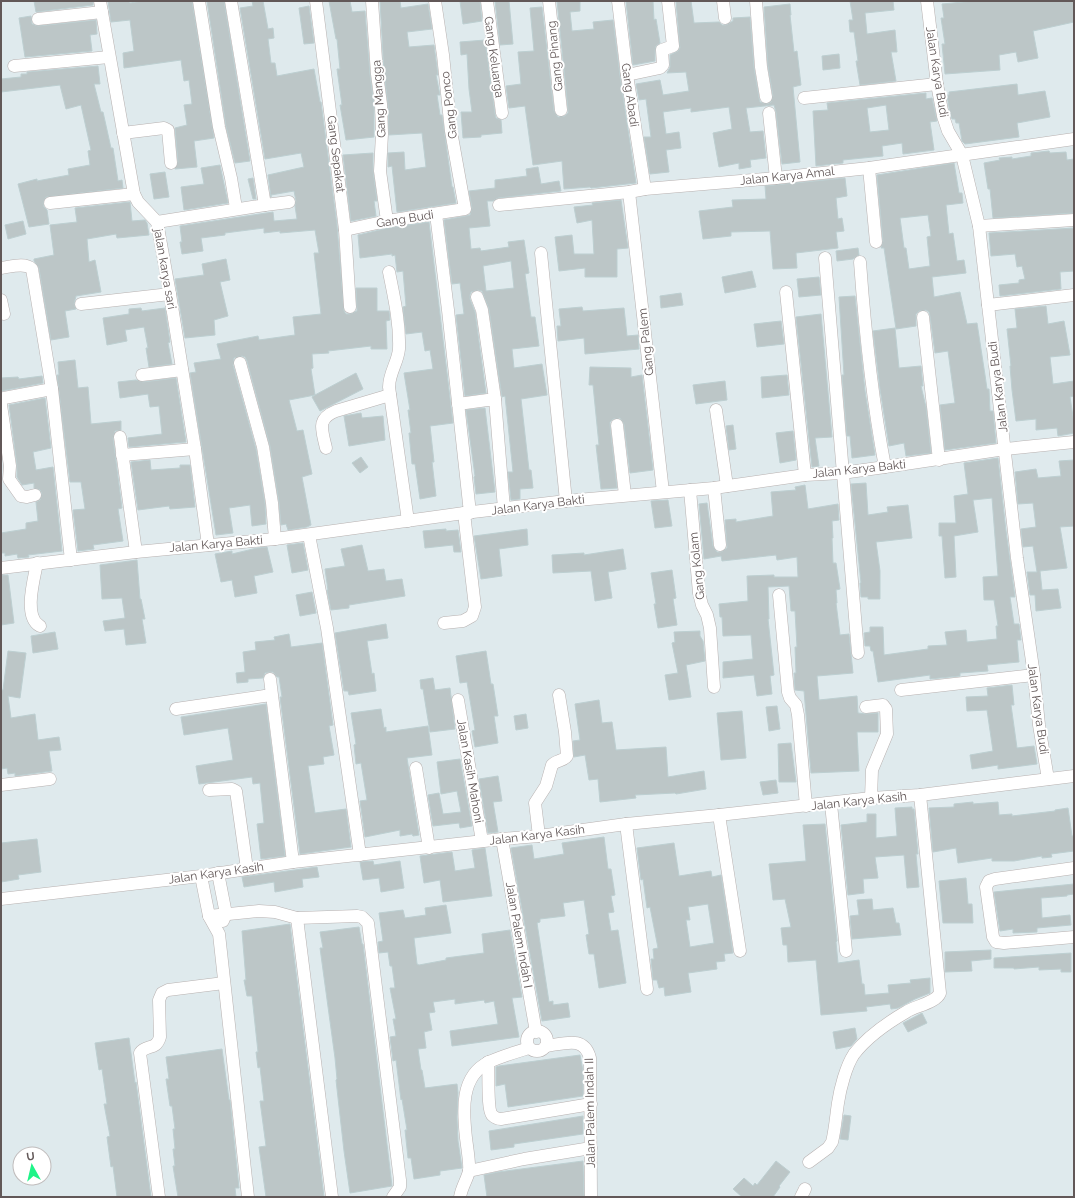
<svg xmlns="http://www.w3.org/2000/svg" width="1075" height="1198" font-family="Raleway,sans-serif">
<rect width="100%" height="100%" fill="#dfeaed"/>
<g fill="#bcc6c7" stroke="#bdcfd1" fill-rule="evenodd">
<polygon points="34,1 93,1 93,5 36,12"/>
<polygon points="108,1 129,1 130,3 142,1 192,1 214,138 194,141 197,167 175,169 178,162 175,128 187,125 184,105 192,104 189,80 184,81 181,60 124,68 123,53 134,51 130,20 111,22"/>
<polygon points="207,1 224,1 250,161 235,163 226,126"/>
<polygon points="252,1 263,1 268,29 273,28 274,38 268,39 271,63 275,63 277,76 314,69 320,102 321,102 337,225 344,311 346,314 350,314 357,311 357,307 356,288 377,288 377,311 389,311 390,320 386,321 387,349 371,349 371,346 328,351 329,353 312,354 313,368 311,369 315,395 356,373 363,389 320,411 312,397 315,395 289,400 297,431 303,430 312,474 302,477 311,525 307,527 288,530 286,524 281,525 279,502 270,446 247,361 245,357 242,356 234,358 233,365 256,449 265,504 266,524 252,526 250,505 229,508 233,533 216,535 190,373 196,372 194,363 221,359 217,344 258,336 259,340 295,335 293,317 321,314 314,253 319,253 315,230 280,233 280,231 264,233 264,228 225,233 225,235 201,238 203,251 182,254 180,242 182,242 180,226 273,212 274,221 297,219 295,206 296,201 294,191 271,195 271,197 268,175 304,167 301,153 265,159 240,8 253,6"/>
<polygon points="329,1 350,1 352,12 365,11 370,75 374,105 374,137 346,140 340,105 342,105 337,69 340,69 337,39 336,39"/>
<polygon points="380,1 400,1 401,8 428,4 432,29 407,32 409,47 434,45 438,75 436,75 440,95 437,95 440,115 442,115 452,187 453,187 456,203 397,212 392,166 388,167 388,153 404,152 405,170 426,167 422,133 389,135 388,104 384,73"/>
<polygon points="460,1 480,1 482,21 463,24"/>
<polygon points="495,1 509,1 513,44 500,45"/>
<polygon points="557,1 580,1 580,11 570,12 572,31 594,29 593,22 613,20 620,76 636,183 591,188 590,187 564,189 562,161 533,165 525,106 509,108 506,86 521,84 518,52 534,51 530,8 542,7 554,111 558,117 565,116 568,113 568,109"/>
<polygon points="626,1 653,1 654,20 656,19 660,43 656,46 655,50 655,61 633,65"/>
<polygon points="676,1 691,1 694,23 719,22 722,25 726,25 733,21 733,18 750,17 754,68 759,98 760,102 767,104 771,102 773,96 768,66 764,7 790,4 791,15 790,15 794,52 797,51 801,85 793,87 800,162 782,164 776,112 774,105 746,108 750,132 763,131 766,158 750,160 751,167 739,169 739,163 719,167 713,133 732,129 729,107 691,112 691,108 663,112 666,134 679,132 681,148 666,150 669,172 650,174 644,137 651,137 646,99 639,100 636,84 660,80 663,95 689,91 686,72 667,73 670,67 670,55 678,51 680,48"/>
<polygon points="850,1 893,1 894,10 865,13 867,34 895,30 897,52 891,52 896,81 860,85 856,61 858,61 854,32 850,32 849,20 853,20"/>
<polygon points="974,1 1074,1 1074,22 1033,31 1038,58 1018,62 1016,52 999,55 1000,70 945,74 942,44 945,44 941,18 944,18 942,4"/>
<polygon points="309,6 314,43 304,44 299,8"/>
<polygon points="31,16 32,24 38,26 96,20 97,34 90,35 92,51 25,57 19,18"/>
<polygon points="485,40 495,114 496,118 501,120 502,133 481,135 481,137 463,138 461,112 472,112 469,89 467,54 461,55 460,42"/>
<polygon points="839,54 840,68 823,70 822,56"/>
<polygon points="98,66 100,84 94,84 101,112 103,112 111,148 113,148 118,181 122,180 123,188 46,197 43,203 44,207 47,210 49,224 29,227 18,184 37,179 37,181 69,175 68,169 90,165 88,151 91,150 81,105 66,109 60,85 1,92 1,79 21,77 21,74 27,74 27,72"/>
<polygon points="1017,84 1018,95 1045,91 1050,117 1017,123 1019,137 965,144 962,141 959,123 956,123 955,119 952,119 950,114 947,95 949,95 949,92"/>
<path d="M 926,93 L 926,99 L 932,98 L 937,121 L 930,122 L 934,150 L 903,154 L 902,143 L 882,146 L 883,156 L 843,160 L 843,163 L 816,166 L 813,111 L 828,110 L 827,103 ZM 886,105 L 889,130 L 870,132 L 867,108 Z"/>
<polygon points="1049,151 1050,153 1066,152 1067,160 1074,159 1074,213 993,218 990,189 988,189 984,163 1000,160 999,158 1012,157 1012,159 1031,156 1031,153"/>
<polygon points="373,153 373,171 377,201 374,201 376,216 351,221 343,155"/>
<path d="M 954,163 L 959,193 L 962,193 L 963,203 L 946,205 L 949,234 L 953,233 L 957,261 L 964,260 L 966,273 L 932,277 L 934,297 L 960,292 L 967,324 L 977,323 L 985,375 L 987,389 L 989,389 L 990,411 L 993,411 L 996,443 L 945,450 L 940,405 L 955,403 L 948,351 L 935,353 L 930,316 L 929,312 L 926,310 L 919,311 L 916,314 L 916,326 L 896,329 L 884,248 L 881,248 L 883,241 L 877,175 ZM 928,215 L 931,236 L 927,237 L 930,266 L 909,269 L 906,248 L 904,248 L 900,218 Z"/>
<polygon points="220,165 228,203 184,210 181,187 204,184 201,168"/>
<path d="M 538,167 L 541,184 L 559,181 L 561,191 L 498,198 L 493,201 L 487,201 L 490,226 L 469,228 L 471,249 L 480,248 L 481,251 L 509,247 L 508,242 L 524,240 L 529,273 L 525,274 L 531,317 L 535,317 L 539,346 L 512,349 L 514,368 L 542,364 L 547,395 L 521,399 L 529,470 L 531,470 L 533,488 L 520,489 L 520,499 L 511,500 L 508,472 L 513,472 L 505,396 L 502,397 L 489,309 L 482,291 L 478,290 L 471,292 L 470,295 L 470,299 L 475,312 L 486,393 L 465,396 L 456,315 L 464,314 L 460,283 L 452,284 L 444,220 L 466,216 L 470,215 L 472,208 L 469,191 L 495,188 L 495,180 L 527,176 L 526,169 ZM 511,261 L 514,288 L 486,291 L 483,266 Z"/>
<polygon points="165,172 169,197 154,199 150,174"/>
<polygon points="253,178 256,199 253,199 248,179"/>
<polygon points="845,178 847,196 836,198 838,219 842,218 844,231 836,232 838,248 796,253 797,268 773,269 770,231 731,232 731,236 703,239 699,211 733,207 732,200 766,199 765,186"/>
<polygon points="621,200 628,248 617,249 617,277 585,277 585,268 559,271 555,237 572,235 574,254 594,254 592,220 577,223 574,207 593,205 592,203"/>
<polygon points="130,202 132,221 145,220 147,223 149,235 117,238 116,234 87,239 89,262 95,260 101,292 76,296 74,304 76,309 65,311 69,337 51,340 39,268 34,261 34,259 54,255 50,225 77,222 75,208"/>
<polygon points="23,221 26,234 8,239 5,225"/>
<polygon points="429,222 453,423 430,426 434,462 432,462 436,496 420,499 415,464 412,464 409,433 411,433 408,410 410,410 404,373 433,369 430,350 425,351 422,332 406,334 403,307 406,306 403,271 397,272 395,255 392,256 392,254 360,258 358,235 388,228"/>
<polygon points="1074,228 1074,271 1060,272 1061,289 1000,296 999,285 1019,283 1019,280 1025,279 1022,266 1017,267 1015,254 991,256 989,233"/>
<polygon points="858,248 859,255 853,259 837,261 836,251"/>
<polygon points="226,259 230,280 220,282 228,316 214,320 215,335 185,338 175,279 204,275 202,264"/>
<polygon points="752,271 756,287 725,293 722,277"/>
<polygon points="819,277 821,295 799,297 797,279"/>
<polygon points="681,293 683,305 661,308 660,296"/>
<polygon points="855,296 865,391 875,455 852,458 850,436 847,436 842,375 844,375 839,297"/>
<polygon points="1046,306 1048,324 1064,321 1070,355 1050,357 1053,384 1074,381 1074,396 1070,397 1074,423 1074,433 1058,436 1057,428 1036,430 1036,419 1016,421 1012,390 1010,366 1011,366 1007,329 1017,328 1015,309"/>
<polygon points="582,307 583,311 624,308 627,336 638,335 639,349 585,354 584,338 558,341 557,326 561,326 559,309"/>
<polygon points="141,308 142,311 165,308 170,342 168,343 172,364 149,367 146,348 148,348 144,327 125,330 127,341 107,345 103,318 129,314 129,309"/>
<polygon points="821,314 832,437 815,438 819,466 812,467 796,317"/>
<polygon points="781,321 784,344 757,347 754,324"/>
<polygon points="895,328 899,368 921,366 923,386 921,386 926,407 931,453 906,456 904,443 889,446 880,389 873,331"/>
<polygon points="75,360 78,388 88,387 91,424 121,421 121,430 115,431 113,438 122,508 118,509 123,541 93,545 94,549 78,551 73,510 85,509 81,482 70,482 57,375 59,375 58,362"/>
<polygon points="590,367 631,368 631,377 642,375 653,470 630,473 624,424 620,418 613,419 610,422 610,426 617,488 601,489 596,445 599,445 593,385 589,385"/>
<polygon points="787,375 789,395 762,398 761,377"/>
<polygon points="42,376 43,383 1,391 1,378 18,377 19,379"/>
<polygon points="176,378 186,442 129,447 128,438 162,434 159,406 150,407 148,394 120,398 118,382 136,380 143,382"/>
<polygon points="725,381 727,400 696,404 693,385"/>
<polygon points="45,398 51,448 33,452 36,470 53,467 62,551 28,555 29,557 18,558 17,554 5,556 5,553 1,553 1,533 26,529 26,523 38,521 36,502 40,500 42,494 40,490 34,488 34,483 22,485 17,477 17,465 9,405"/>
<polygon points="485,408 495,492 476,494 474,477 475,476 466,410"/>
<polygon points="361,413 362,418 383,416 385,440 349,446 344,416"/>
<polygon points="733,425 736,449 729,450 726,426"/>
<polygon points="793,431 796,460 780,463 776,433"/>
<polygon points="361,457 368,467 360,473 352,463"/>
<polygon points="998,458 1006,531 1015,597 1010,597 1014,624 1019,624 1021,640 1017,640 1019,662 987,665 988,671 960,673 960,676 930,679 930,675 878,682 873,651 871,651 870,646 865,646 864,633 870,632 870,627 883,627 884,655 928,649 928,646 947,645 945,632 966,630 967,642 997,639 996,626 998,626 994,600 984,600 983,577 998,576 992,498 973,500 978,532 954,536 956,577 945,578 942,536 939,536 939,523 956,523 954,496 968,494 964,463"/>
<polygon points="150,460 151,470 180,468 180,465 190,465 195,507 170,509 169,506 138,510 131,462"/>
<polygon points="1074,460 1074,526 1060,527 1067,568 1040,571 1042,590 1058,589 1061,608 1036,611 1035,595 1030,595 1027,572 1037,572 1033,546 1023,547 1021,529 1036,527 1033,503 1018,504 1015,472 1036,469 1038,478 1061,476 1059,461"/>
<polygon points="866,483 868,515 888,512 887,507 908,505 912,538 876,542 880,571 880,599 868,599 868,597 861,597 860,583 861,583 851,484"/>
<polygon points="805,485 808,509 838,504 839,520 832,521 833,538 832,538 833,563 836,563 840,589 836,590 837,603 836,603 840,635 849,634 853,673 817,676 819,700 857,696 858,713 866,714 878,713 878,732 857,732 859,771 811,773 804,691 795,690 794,673 796,673 795,647 797,647 795,611 791,611 789,586 768,587 769,619 768,619 774,675 770,676 772,694 757,696 754,675 723,678 723,662 753,659 751,635 723,636 722,617 720,617 719,604 748,601 747,576 774,575 774,577 798,577 797,557 777,560 776,555 722,561 721,556 704,559 699,504 707,503 713,546 717,552 721,552 727,548 727,545 725,520 736,519 736,522 773,516 771,492 796,490 795,487"/>
<polygon points="668,500 672,526 655,528 651,501"/>
<polygon points="446,529 446,531 458,530 461,552 454,552 453,545 425,548 423,531"/>
<polygon points="527,529 528,545 499,549 502,576 481,579 474,536"/>
<polygon points="303,543 308,570 292,573 287,545"/>
<polygon points="362,545 368,571 384,569 386,581 402,579 405,596 349,605 349,608 331,610 327,590 328,590 325,569 345,566 341,549"/>
<polygon points="267,547 273,572 254,576 257,593 235,597 232,580 221,582 215,554 232,551 232,554 257,548"/>
<polygon points="623,549 626,569 608,572 612,598 595,601 591,571 553,573 552,555 584,553 584,555"/>
<polygon points="137,560 140,599 141,599 145,619 142,619 146,643 126,645 124,629 105,631 103,621 125,618 122,598 102,599 100,565"/>
<polygon points="672,570 676,598 673,599 677,625 658,628 654,604 656,604 651,573"/>
<polygon points="1,575 8,575 14,623 1,625"/>
<polygon points="312,592 316,613 300,616 296,595"/>
<polygon points="386,624 388,638 367,641 372,674 374,673 376,691 349,695 348,691 344,691 335,633"/>
<polygon points="700,631 700,636 703,641 705,661 686,665 691,697 669,700 665,675 678,673 672,643 675,642 674,632"/>
<polygon points="55,632 58,649 33,653 31,636"/>
<polygon points="289,634 291,647 322,643 333,725 329,726 334,755 323,757 324,764 308,766 315,813 346,809 351,847 300,854 280,697 282,697 279,677 277,677 273,672 269,672 265,673 263,678 248,679 248,682 237,683 236,673 245,672 243,652 256,650 255,642 275,640 274,637"/>
<polygon points="8,651 26,653 20,698 8,696 11,718 35,714 38,740 59,737 61,750 49,751 52,771 15,776 15,773 8,774 7,768 1,769 1,690 3,690"/>
<polygon points="486,651 491,684 493,684 498,716 494,716 498,743 475,747 472,731 475,730 467,682 460,683 456,656"/>
<polygon points="433,678 435,690 450,688 455,729 430,732 423,689 421,689 420,680"/>
<polygon points="1012,685 1014,705 1011,705 1017,748 1034,746 1037,764 998,769 998,765 972,769 970,755 993,751 987,710 967,711 966,697 988,696 987,688"/>
<polygon points="599,700 602,723 612,722 616,750 666,747 668,777 704,771 706,789 676,794 675,793 635,795 636,798 600,802 598,779 589,780 585,755 574,757 573,741 580,740 575,704"/>
<polygon points="266,704 285,856 261,859 257,824 264,823 260,783 253,784 252,777 199,784 196,766 233,760 228,728 184,735 181,717"/>
<polygon points="777,706 780,729 769,731 766,707"/>
<polygon points="381,709 384,728 386,727 386,732 428,726 432,755 407,758 419,835 413,836 412,834 400,836 400,830 365,837 360,801 367,800 361,763 356,764 354,745 356,744 351,713"/>
<polygon points="742,711 746,758 721,760 717,713"/>
<polygon points="526,714 528,728 516,730 514,716"/>
<polygon points="791,743 796,782 779,782 778,744"/>
<polygon points="460,759 472,826 460,828 459,823 433,826 428,795 439,793 443,814 461,812 457,791 441,794 437,762"/>
<polygon points="498,776 502,801 493,802 498,832 488,833 479,779"/>
<polygon points="776,780 778,793 763,795 760,782"/>
<polygon points="973,802 973,804 998,802 999,815 1012,814 1012,816 1055,811 1055,810 1068,808 1072,836 1074,836 1074,851 1051,854 1052,857 1042,858 1042,856 1014,861 992,861 992,858 958,863 956,848 933,852 929,808 954,807 954,804"/>
<polygon points="912,807 912,809 914,809 918,854 916,854 919,887 907,888 904,855 875,857 878,878 863,879 864,893 848,895 841,825 867,822 867,814 876,814 876,838 897,836 895,808"/>
<polygon points="825,824 837,941 836,942 838,963 859,960 862,984 864,984 865,995 889,993 888,985 911,983 910,980 930,978 930,993 915,999 898,1008 891,1009 890,1004 866,1007 867,1011 821,1015 816,960 788,962 787,945 783,945 781,928 791,927 785,899 773,900 769,864 806,861 803,825"/>
<polygon points="604,837 608,869 611,869 615,895 611,896 614,912 608,913 611,931 618,930 626,983 599,988 594,954 589,954 586,935 589,934 584,900 563,903 565,916 540,919 540,922 537,923 549,1002 553,1001 553,1005 568,1003 570,1017 542,1021 511,848 532,845 534,859 564,854 562,843"/>
<polygon points="37,839 41,872 18,875 19,879 1,882 1,843"/>
<path d="M 674,843 L 679,876 L 711,871 L 712,877 L 721,875 L 733,953 L 724,954 L 725,961 L 716,962 L 717,969 L 688,973 L 691,992 L 665,996 L 664,987 L 659,988 L 657,980 L 653,980 L 651,959 L 654,959 L 653,949 L 658,948 L 650,907 L 647,908 L 643,879 L 641,880 L 637,848 ZM 708,904 L 714,943 L 690,947 L 686,920 L 690,920 L 688,907 Z"/>
<polygon points="485,848 492,896 443,902 440,880 424,883 420,856 452,852 455,871 475,868 472,850"/>
<polygon points="373,861 374,865 400,861 404,888 381,892 379,878 363,880 360,862"/>
<polygon points="317,867 319,877 302,879 303,887 275,892 274,882 244,887 242,877"/>
<polygon points="966,878 968,904 972,904 973,923 943,923 939,881"/>
<polygon points="1074,884 1074,894 1067,895 1067,896 1041,898 1042,918 1070,915 1071,925 1037,928 1037,932 1013,933 1013,929 1000,931 994,892"/>
<polygon points="872,899 873,910 893,908 896,923 899,923 901,935 852,939 850,916 859,915 857,900"/>
<polygon points="446,905 451,933 414,938 417,964 419,965 446,960 446,958 484,953 482,934 510,930 522,997 512,998 519,1037 452,1046 450,1031 498,1024 494,1001 485,1003 484,1000 455,1004 455,999 433,1002 435,1012 429,1013 432,1030 424,1032 426,1048 418,1049 421,1070 422,1070 425,1088 457,1084 458,1093 457,1117 458,1141 462,1168 440,1171 440,1175 414,1179 411,1158 408,1158 405,1130 407,1130 402,1099 401,1100 396,1060 393,1061 390,1037 396,1036 393,1019 396,1019 390,988 395,988 392,966 390,966 388,952 379,953 378,942 383,941 379,913 403,910 405,918 426,915 425,908"/>
<polygon points="290,924 320,1164 324,1197 266,1197 259,1147 266,1146 260,1101 264,1101 260,1067 258,1068 256,1052 258,1052 252,996 247,996 244,980 246,980 242,931"/>
<polygon points="359,927 362,944 363,944 392,1186 350,1193 344,1151 336,1080 337,1079 335,1058 320,948 323,948 320,932"/>
<polygon points="991,950 991,959 971,961 972,971 945,972 945,952"/>
<polygon points="1071,953 1071,972 1061,972 1061,969 1039,970 1039,967 1014,969 1014,968 994,968 994,958"/>
<polygon points="922,1013 927,1023 908,1032 903,1023"/>
<polygon points="855,1028 857,1039 851,1046 836,1049 833,1032"/>
<polygon points="129,1038 135,1083 136,1082 151,1197 117,1197 113,1166 111,1167 107,1137 110,1136 104,1104 107,1104 102,1069 99,1070 95,1043"/>
<polygon points="222,1049 229,1100 230,1100 239,1188 235,1188 236,1197 178,1197 173,1166 175,1166 173,1149 175,1149 173,1129 175,1129 172,1106 170,1106 166,1079 169,1079 166,1057"/>
<polygon points="580,1055 583,1071 583,1096 508,1107 505,1084 496,1086 496,1067 499,1066"/>
<polygon points="844,1115 851,1116 848,1140 840,1139"/>
<polygon points="583,1116 583,1134 514,1144 514,1147 491,1150 489,1131"/>
<polygon points="583,1161 584,1197 487,1197 484,1175 498,1172"/>
<polygon points="776,1161 790,1172 779,1186 780,1187 773,1197 742,1197 733,1189 744,1178 753,1186 755,1183 757,1185"/>
</g>
<g fill="none" stroke-linecap="round" stroke-linejoin="round">
<defs>
<g id="minor">
<polyline points="100,1 134,194 138,202 157,222 170,294 195,449 208,545"/>
<polyline points="199,1 219,127 231,178 236,208"/>
<polyline points="316,1 345,230 350,307"/>
<polyline points="372,1 377,74 381,104 382,134 380,171 387,221"/>
<polyline points="487,1 502,113"/>
<polyline points="549,1 561,110"/>
<polyline points="618,1 627,75 645,189"/>
<polyline points="723,1 725,18"/>
<polyline points="756,1 761,67 766,97"/>
<polyline points="927,1 937,84 943,116 948,131 962,155 979,226 1017,558 1034,675 1039,725 1048,779"/>
<polyline points="38,19 102,12"/>
<polyline points="14,66 109,57"/>
<polyline points="627,75 660,68 663,65 662,50 673,46 668,1"/>
<polyline points="804,98 937,84"/>
<polyline points="769,113 776,178"/>
<polyline points="123,133 164,128 168,130 171,163"/>
<polyline points="869,168 876,242"/>
<polyline points="629,192 663,492"/>
<polyline points="50,203 134,194"/>
<polyline points="265,205 289,202"/>
<polyline points="499,205 629,192 645,189 776,178 869,168 1074,139"/>
<polyline points="436,214 448,310 470,513"/>
<polyline points="157,222 265,205 231,1"/>
<polyline points="979,226 1074,220"/>
<polyline points="345,230 387,221 465,209 451,131 443,55 435,1"/>
<polyline points="541,253 566,501"/>
<polyline points="825,258 858,653"/>
<path d="M 860,262 C 865,331 872,399 885,467"/>
<path d="M 1,268 C 10,267 25,262 32,269 L 52,389 L 4,398 L 1,401"/>
<path d="M 389,272 C 394,297 400,323 399,349 C 398,362 389,373 389,387 L 408,521"/>
<polyline points="786,292 805,475"/>
<polyline points="477,297 482,310 495,399"/>
<polyline points="1,300 4,314"/>
<polyline points="81,304 170,294"/>
<polyline points="988,305 1074,295"/>
<polyline points="923,317 939,460"/>
<polyline points="240,363 263,447 272,503 275,539"/>
<polyline points="142,375 182,370"/>
<polyline points="52,389 71,560"/>
<polyline points="458,404 495,399 504,509"/>
<polyline points="1,405 10,466 9,479 21,496 27,497 35,495"/>
<polyline points="716,410 727,486"/>
<polyline points="617,425 625,495"/>
<polyline points="120,437 136,552"/>
<path d="M 326,448 C 322,430 316,419 336,411 L 390,395"/>
<polyline points="122,455 195,449"/>
<polyline points="714,488 720,545"/>
<polyline points="690,490 699,593 702,605 707,615 710,628 714,687"/>
<polyline points="309,535 327,628 360,855"/>
<path d="M 37,563 C 34,579 23,617 40,626"/>
<polyline points="1,568 136,552 275,539 464,513 566,501 714,488 805,475 842,473 885,467 1005,449 1074,442"/>
<polyline points="779,595 788,692 790,698 796,705 798,715 806,806"/>
<polyline points="444,623 463,621 472,616 475,607 464,513"/>
<polyline points="270,679 293,862"/>
<polyline points="901,690 1034,675"/>
<polyline points="458,700 482,841"/>
<polyline points="866,707 883,705 886,709 887,734 872,770 871,798"/>
<polyline points="176,709 271,695"/>
<polyline points="416,768 429,848"/>
<polyline points="1,785 50,779"/>
<polyline points="209,790 232,789 236,791 247,869"/>
<polyline points="831,804 846,951"/>
<polyline points="719,815 740,951"/>
<polyline points="626,824 647,989"/>
<path d="M 539,836 L 535,803 L 546,786 L 552,765 C 556,760 564,761 567,756 L 565,732 L 559,695"/>
<polyline points="502,839 536,1032"/>
<polyline points="1074,868 995,879 989,881 986,887 993,937 996,942 1004,943 1074,937"/>
<polyline points="218,873 226,914 223,921"/>
<polyline points="201,876 209,916 219,934 248,1197"/>
<polyline points="1,899 201,876 293,862 502,839 539,836 626,824 719,815 871,798 920,795 1074,776"/>
<polyline points="209,916 259,911 275,912 297,918 357,916 362,917 368,923 400,1180 400,1187 393,1197"/>
<polyline points="297,918 332,1197"/>
<circle cx="537" cy="1041" r="10"/>
<path d="M 546,1046 C 564,1044 584,1035 590,1058 L 591,1197"/>
<path d="M 488,1062 C 489,1073 487,1109 492,1115 C 495,1118 497,1119 501,1119 L 591,1104"/>
<path d="M 809,1162 L 828,1148 L 832,1142 C 835,1130 836,1116 838,1103 C 840,1089 846,1066 854,1054 C 867,1037 887,1023 906,1012 C 915,1006 936,1003 940,993 L 920,795"/>
<polyline points="469,1171 524,1159 591,1148"/>
<path d="M 159,1197 L 140,1053 C 146,1044 156,1051 160,1037 L 159,1000 L 162,993 L 168,990 L 224,983"/>
<path d="M 460,1197 C 462,1186 467,1180 469,1171 C 470,1164 467,1146 466,1138 C 463,1111 460,1076 489,1062 C 502,1056 516,1052 529,1048"/>
<polyline points="801,1197 805,1189"/>
</g>
</defs>
<use href="#minor" stroke="#b8b1b0" stroke-width="13"/>
<use href="#minor" stroke="#fff" stroke-width="12"/>
</g>
<g text-anchor="middle" dominant-baseline="central" stroke-width="4" stroke-linejoin="round" paint-order="stroke">
<g font-size="12" fill="#625858" stroke="#fff">
<text transform="translate(555 56) rotate(-96)">Gang Pinang</text>
<text transform="translate(494 57) rotate(82)">Gang Keluarga</text>
<text transform="translate(937 72) rotate(81)">Jalan Karya Budi</text>
<text transform="translate(630 95) rotate(82)">Gang Abadi</text>
<text transform="translate(379 99) rotate(-94)">Gang Mangga</text>
<text transform="translate(449 105) rotate(-97)">Gang Ponco</text>
<text transform="translate(336 154) rotate(83)">Gang Sepakat</text>
<text transform="translate(787 176) rotate(-6)">Jalan Karya Amal</text>
<text transform="translate(405 219) rotate(-9)">Gang Budi</text>
<text transform="translate(165 269) rotate(80)">jalan karya sari</text>
<text transform="translate(646 342) rotate(-96)">Gang Palem</text>
<text transform="translate(998 387) rotate(-97)">Jalan Karya Budi</text>
<text transform="translate(859 469) rotate(-6)">Jalan Karya Bakti</text>
<text transform="translate(538 505) rotate(-7)">Jalan Karya Bakti</text>
<text transform="translate(216 544) rotate(-5)">Jalan Karya Bakti</text>
<text transform="translate(697 566) rotate(-96)">Gang Kolam</text>
<text transform="translate(1038 709) rotate(82)">Jalan Karya Budi</text>
<text transform="translate(470 771) rotate(80)">Jalan Kasih Mahoni</text>
<text transform="translate(859 801) rotate(-6)">Jalan Karya Kasih</text>
<text transform="translate(537 835) rotate(-7)">Jalan Karya Kasih</text>
<text transform="translate(216 873) rotate(-8)">Jalan Karya Kasih</text>
<text transform="translate(519 935) rotate(80)">Jalan Palem Indah I</text>
<text transform="translate(590 1113) rotate(-91)">Jalan Palem Indah II</text>
</g>
</g>
<rect width="1075" height="1198" fill="none" stroke="#625858" stroke-width="4"/>
<g transform="translate(32 1166) rotate(352)"><circle r="19" fill="#ffffff" stroke="#c0bcbc"/>
<path d="M0-3L7 15L0 10L-7 15Z" fill="#1ef488"/>
<text y="-6" font-size="11" font-weight="bold" text-anchor="middle" fill="#625858">U</text>
</g>
</svg>
